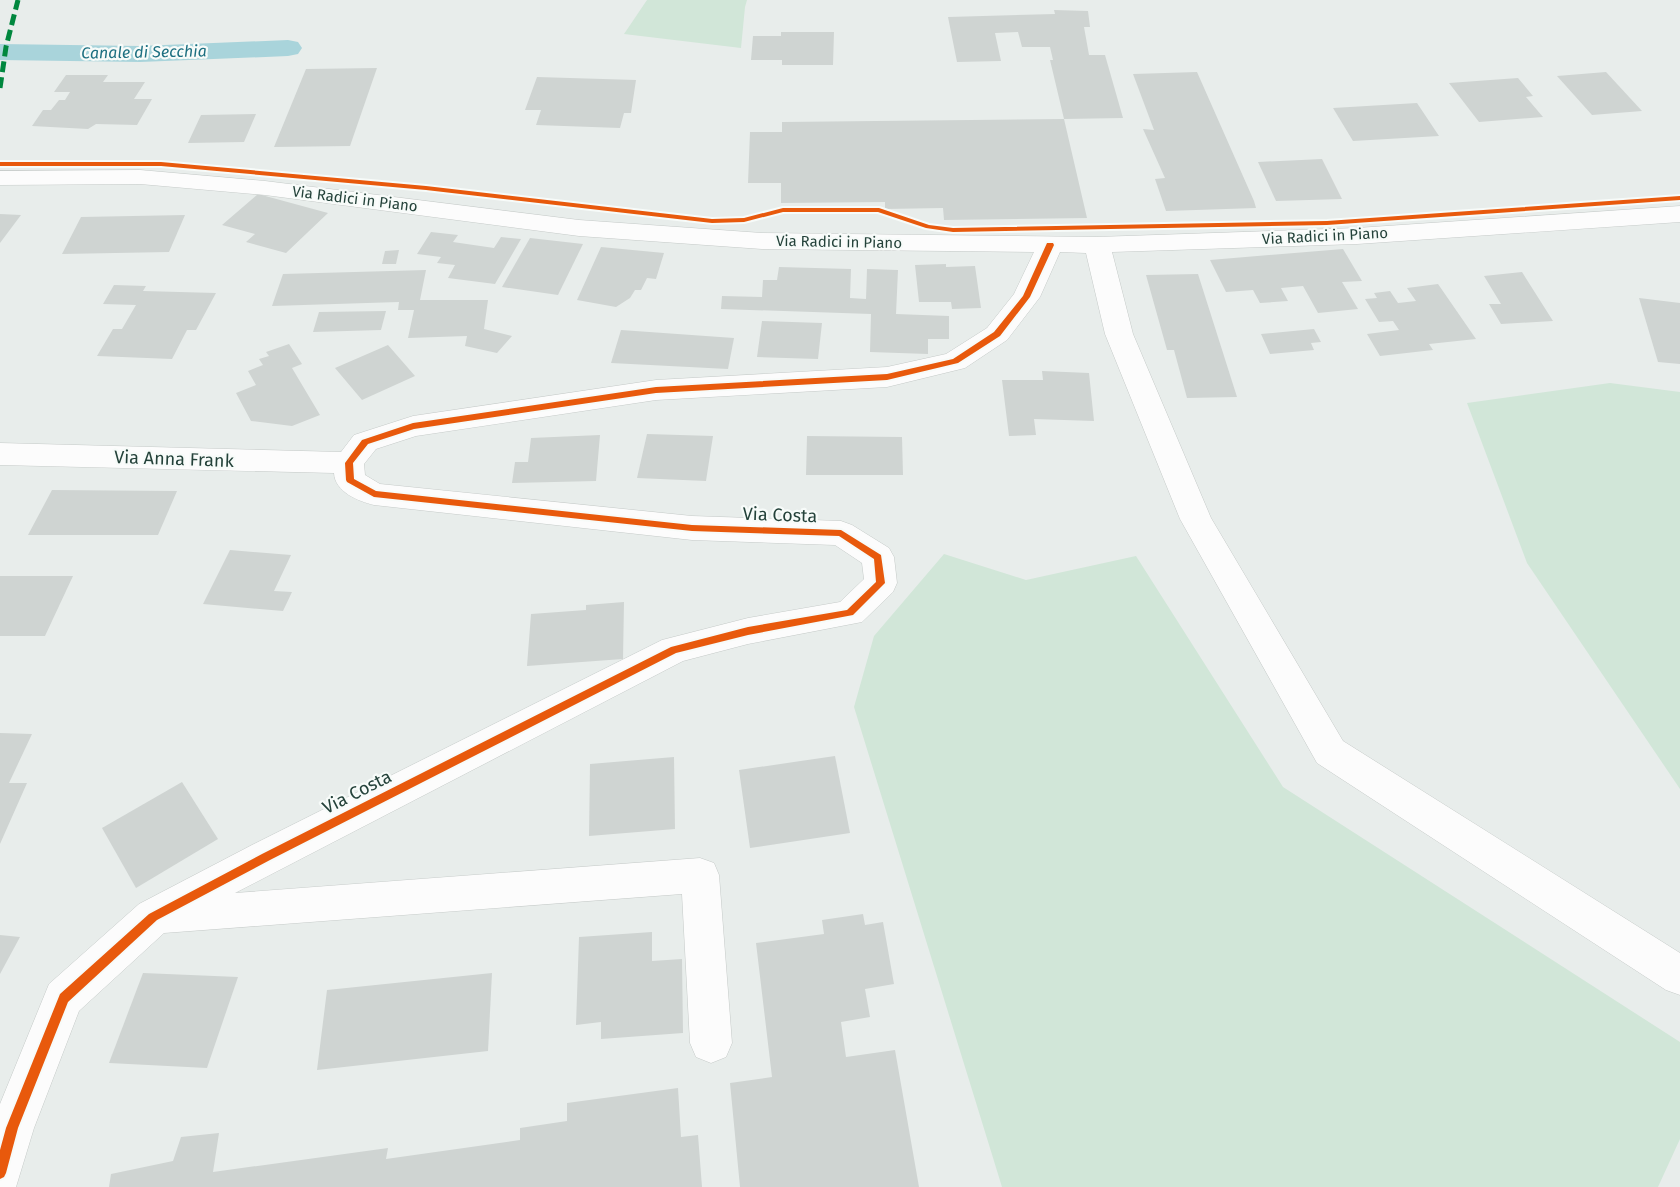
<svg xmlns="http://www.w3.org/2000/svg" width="1680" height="1187" font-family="'Fira Sans',sans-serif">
<rect width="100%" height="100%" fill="#e8edeb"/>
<g fill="#d1e6d8">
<polygon points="647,0 747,0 745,7 741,48 624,34"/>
<polygon points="1610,383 1680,392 1680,789 1527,563 1467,403"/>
<polygon points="944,554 1026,580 1136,556 1283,787 1680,1042 1680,1139 1658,1187 1002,1187 854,707 874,636"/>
</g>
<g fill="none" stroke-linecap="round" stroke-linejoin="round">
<polygon fill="#a9d4db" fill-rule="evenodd" points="288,40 298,42 302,48 298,54 288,56 140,62 0,60 0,44 140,46"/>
</g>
<g fill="#cfd4d2">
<polygon points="1054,10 1088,11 1090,27 1084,27 1089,55 1105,55 1123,118 1064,119 1087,218 944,220 943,208 885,209 885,202 781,203 781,183 748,183 750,132 782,132 782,122 1064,119 1050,60 1053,60 1050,47 1022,47 1018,32 995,33 1001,61 957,62 948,17 1055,14"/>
<polygon points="781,32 834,32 833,65 782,65 782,60 751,60 753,36 781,36"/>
<polygon points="377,68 350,146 274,147 306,69"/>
<polygon points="1197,72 1254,201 1256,208 1166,211 1155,179 1165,178 1143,129 1154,130 1133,74"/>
<polygon points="1606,72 1642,111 1592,115 1557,76"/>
<polygon points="66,75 108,75 103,82 145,82 134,99 152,99 137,125 96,124 88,129 32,126 43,110 51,110 59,100 65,100 70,92 54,92"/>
<polygon points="537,77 636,80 631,113 624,113 620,128 536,125 541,110 525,110"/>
<polygon points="1518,78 1533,96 1526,97 1543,117 1479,122 1449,83"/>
<polygon points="1417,103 1439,136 1353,141 1333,108"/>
<polygon points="256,114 244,142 188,143 201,115"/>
<polygon points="1322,159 1342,199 1276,201 1258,162"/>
<polygon points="258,194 328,213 286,253 246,242 255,234 222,225"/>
<polygon points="0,214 21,215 0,243"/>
<polygon points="185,215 169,252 62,254 81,217"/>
<polygon points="431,232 458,235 453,242 494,248 501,237 521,239 495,284 448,278 455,265 437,263 441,257 417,254"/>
<polygon points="530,238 583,244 558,295 502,287"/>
<polygon points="601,247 664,253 656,279 647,278 641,290 635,290 630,298 616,307 577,300"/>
<polygon points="1343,249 1362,281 1342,282 1358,309 1318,313 1303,286 1281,288 1288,301 1260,303 1253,290 1226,292 1210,260"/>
<polygon points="399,250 396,264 382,264 385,251"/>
<polygon points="946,264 946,267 975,266 981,308 952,309 951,302 919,302 915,265"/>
<polygon points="779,267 851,269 850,298 866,299 867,269 898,270 896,314 949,316 949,339 928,339 928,354 870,352 871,314 721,309 722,296 762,297 763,280 777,280"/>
<polygon points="426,270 420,300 488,300 484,329 512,336 497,353 465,346 467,336 408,338 414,310 398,310 399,302 272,306 283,274"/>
<polygon points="1522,272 1553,321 1501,324 1489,304 1501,304 1484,276"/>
<polygon points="1198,274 1237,397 1187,398 1174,350 1167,350 1146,275"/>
<polygon points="1438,284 1476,339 1429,344 1433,350 1380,356 1367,334 1399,330 1393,321 1379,322 1365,299 1377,298 1374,293 1390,291 1398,303 1416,301 1407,288"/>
<polygon points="114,285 146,286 143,291 216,293 196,330 187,330 172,359 97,356 113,329 122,329 136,305 103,304"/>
<polygon points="1639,298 1680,303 1680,364 1658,362"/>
<polygon points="386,311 381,330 313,332 319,312"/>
<polygon points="762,321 822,323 818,359 757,357"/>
<polygon points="1314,329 1321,342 1311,343 1314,350 1270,354 1261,334"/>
<polygon points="621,330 734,338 728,369 611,363"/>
<polygon points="289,344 302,364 292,368 320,415 292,426 251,421 236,393 256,385 248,371 263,365 259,359 269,356 266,352"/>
<polygon points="388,345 415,376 362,400 335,368"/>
<polygon points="1042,371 1089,373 1094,421 1034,419 1036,435 1009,436 1002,380 1043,380"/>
<polygon points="647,434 713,436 706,481 637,478"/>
<polygon points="600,435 596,481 512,483 515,462 528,462 531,438"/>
<polygon points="807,436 902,437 903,475 806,475"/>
<polygon points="52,490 177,491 158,535 28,535"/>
<polygon points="230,550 291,555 274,591 292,592 283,611 203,604"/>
<polygon points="0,576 73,576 45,636 0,636"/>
<polygon points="624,602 623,659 527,666 531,614 586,610 586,605"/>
<polygon points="0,733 32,734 9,783 27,783 0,844"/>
<polygon points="835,756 850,833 750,848 739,770"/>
<polygon points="674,757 675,829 589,836 590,764"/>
<polygon points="182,782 218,839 136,888 102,828"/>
<polygon points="863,914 865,925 883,922 894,984 865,989 870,1017 841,1022 846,1057 895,1050 919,1187 740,1187 730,1083 772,1077 756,943 824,934 822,920"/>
<polygon points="652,932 652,961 682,959 683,1033 601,1039 601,1022 576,1025 579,937"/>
<polygon points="0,935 20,937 0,974"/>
<polygon points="143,973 238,977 207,1068 109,1063"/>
<polygon points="492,973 488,1051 317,1070 327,990"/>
<polygon points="678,1088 681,1137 698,1135 702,1187 109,1187 111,1174 173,1161 181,1137 219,1133 213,1172 388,1148 386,1159 520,1140 520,1128 567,1121 567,1103"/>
</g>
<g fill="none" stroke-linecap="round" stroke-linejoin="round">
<defs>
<path id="street" d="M 140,170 L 265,181 L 579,220 L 762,233 L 1097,237 L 1357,228 L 1680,206 L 1680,222 L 1357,244 L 1112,252 L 1133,334 L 1211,518 L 1343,741 L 1680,953 L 1680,995 L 1666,990 L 1317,763 L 1180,519 L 1105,334 L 1086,253 L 1060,252 L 1040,297 L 1007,340 L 965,368 L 887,387 L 656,400 L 416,436 L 376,449 L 364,464 L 365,475 L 380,484 L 692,516 L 841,521 L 852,525 L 889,548 L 894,557 L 897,583 L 893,592 L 862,622 L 748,644 L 683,661 L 235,893 L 700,858 L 714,863 L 719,875 L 732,1043 L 726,1057 L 711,1063 L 696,1057 L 690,1043 L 682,894 L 164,933 L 79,1011 L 34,1128 L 16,1187 L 0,1187 L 0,1104 L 49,984 L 139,904 L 252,845 L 662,640 L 748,618 L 840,602 L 864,579 L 862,563 L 835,545 L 692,540 L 374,505 C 358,501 335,492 334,473 L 0,465 L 0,443 L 341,452 L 354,435 L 413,416 L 656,380 L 887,367 L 946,354 L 987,328 L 1014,294 L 1034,252 L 762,249 L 579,236 L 265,195 L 140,184 L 0,185 L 0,171 Z"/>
</defs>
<use href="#street" stroke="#c5cac8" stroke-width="1"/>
<use href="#street" fill="#fcfcfc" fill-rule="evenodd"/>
<polyline stroke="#00873e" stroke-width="5" stroke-dasharray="11 5" stroke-linecap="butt" points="0,88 6,47 18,0"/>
<defs>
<g id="cycleway">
<polygon points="0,162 161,162 426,186 712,219 744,218 783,208 879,208 929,225 953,228 1327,221 1680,196 1680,200 1327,225 953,232 926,228 878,212 783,212 744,222 712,223 426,190 161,166 0,166"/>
<polygon points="1047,243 1053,243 1054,245 1030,297 1000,336 958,363 887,380 656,393 414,429 368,444 353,463 354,479 376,491 692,525 841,530 881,555 885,583 853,615 748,635 676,653 270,860 157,920 68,1002 18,1128 6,1173 4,1177 0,1179 0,1150 6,1128 60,994 149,914 262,854 671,647 748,627 847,610 876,582 874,559 839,536 692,531 374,497 347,482 346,480 345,463 362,440 413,423 656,387 887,374 953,359 994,332 1023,296"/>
</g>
</defs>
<use href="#cycleway" stroke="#f7fbf9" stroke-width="4"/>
<use href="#cycleway" fill="#e8590c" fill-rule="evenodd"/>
</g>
<g text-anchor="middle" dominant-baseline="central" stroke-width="4.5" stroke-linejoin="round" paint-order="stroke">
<g font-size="15" fill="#24423a" stroke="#f7fbf9">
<text transform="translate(355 199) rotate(7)">Via Radici in Piano</text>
<text transform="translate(1325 236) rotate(-3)">Via Radici in Piano</text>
<text transform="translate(839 242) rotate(1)">Via Radici in Piano</text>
</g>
<g font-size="16" font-style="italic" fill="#1c6f80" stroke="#f7fbf9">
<text transform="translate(144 52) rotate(-1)">Canale di Secchia</text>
</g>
<g font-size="18" fill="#24423a" stroke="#f7fbf9">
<text transform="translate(174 459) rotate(2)">Via Anna Frank</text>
<text transform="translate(780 515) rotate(2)">Via Costa</text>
<text transform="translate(357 792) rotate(-27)">Via Costa</text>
</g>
</g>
</svg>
